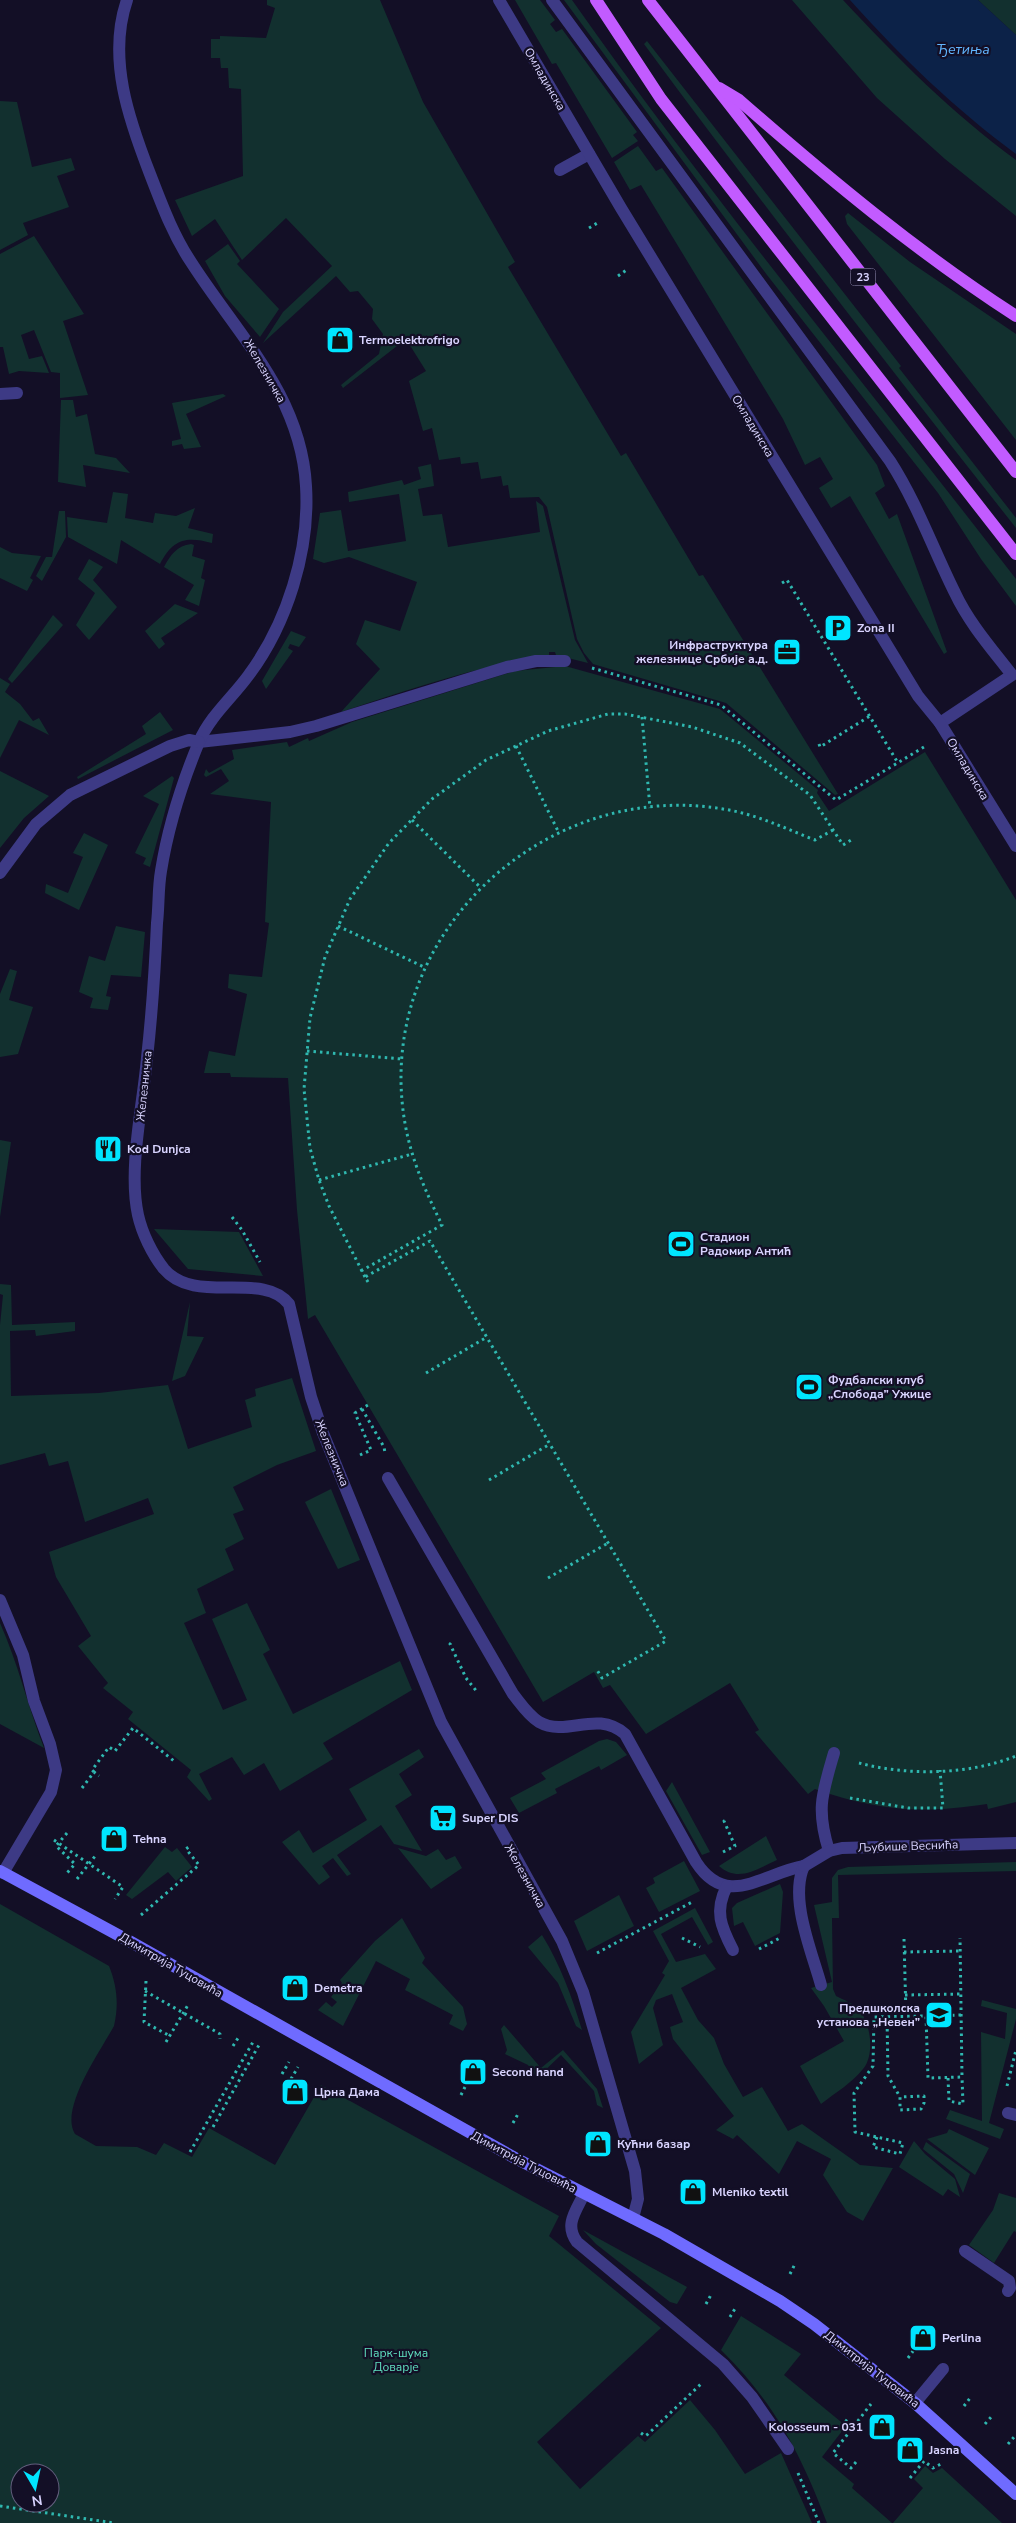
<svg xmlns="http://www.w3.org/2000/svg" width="1016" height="2523" font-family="'Nunito Sans',sans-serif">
<rect width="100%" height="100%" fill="#130f26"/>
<g fill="#12302f" fill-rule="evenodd">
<polygon points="267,0 380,0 423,102 515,262 508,267 621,456 626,453 699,576 703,575 838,794 835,795 726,703 593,664 584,653 577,639 547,507 539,497 510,498 508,485 503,486 501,476 481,479 478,462 461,464 460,457 439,460 432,428 423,431 409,381 426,371 406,339 343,388 341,385 379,354 383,334 372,319 373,309 358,291 350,292 336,276 263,343 283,312 332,266 286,218 242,260 215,219 192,236 175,200 243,176 241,89 229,88 228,68 221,68 220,58 211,58 211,39 220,39 220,36 266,38 275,8 267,5"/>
<polygon points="515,0 540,0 555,20 550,24 556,32 562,29 637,132 633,135 638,141 612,158 556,63 552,64"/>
<path d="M 564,0 L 572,0 C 712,199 867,386 1016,579 L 1016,606 L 981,559 L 938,493 L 767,275 Z"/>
<path d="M 792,0 L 843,0 C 896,57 953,114 1016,160 L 1016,216 L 945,159 L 877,98 Z"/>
<polygon points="978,0 1016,0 1016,35"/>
<path d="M 647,41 L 901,366 L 899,368 L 1016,518 L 1016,528 C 890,368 765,208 644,44 Z"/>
<polygon points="0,101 17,102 32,167 71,158 75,170 57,176 69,207 23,223 28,235 0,250"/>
<polygon points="638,146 656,171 662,168 877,465 885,486 875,493 889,519 897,514 947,652 944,654 850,496 831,508 819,488 833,479 820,457 805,465 783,419 641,185 630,190 614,162"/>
<polygon points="848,213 910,262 1016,334 1016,440 847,224 845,216"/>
<polygon points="34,236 84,314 63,321 88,395 60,398 60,373 51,372 34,330 21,335 29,359 42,356 49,373 19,371 9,374 3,347 0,347 0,254"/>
<polygon points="228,244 240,261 237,264 279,309 260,337 225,296 205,261"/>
<polygon points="223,394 226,396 186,414 201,447 184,449 182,444 172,446 172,441 181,439 172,403"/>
<polygon points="61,400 73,400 76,417 87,414 95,454 116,458 130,473 83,465 86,487 58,482"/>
<path d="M 431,464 L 434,486 L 418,489 L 423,516 L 442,514 L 448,547 L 540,532 L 536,501 L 543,506 L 575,640 L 588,663 L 556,655 L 555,652 L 549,652 L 549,655 C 477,666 410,689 341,712 L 380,669 L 356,644 L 365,620 L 400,631 L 417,582 L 349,557 L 324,563 L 313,559 L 320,513 L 341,510 L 348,551 L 406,541 L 399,494 L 349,502 L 348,492 L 402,480 L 404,485 L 421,479 L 418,467 Z"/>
<path d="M 113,492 L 128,494 L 125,518 L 153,523 L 155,513 L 176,516 L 195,508 L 188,528 L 213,534 L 212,543 C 186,536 173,539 160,564 L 121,540 L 117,564 L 68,537 L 67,517 L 107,523 Z"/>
<polygon points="59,511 65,511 66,537 42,581 36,576 46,557 52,557"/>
<path d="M 191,544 L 194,545 L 192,556 L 205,560 L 201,578 L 205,580 L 199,606 L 185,600 L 194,585 L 164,567 C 171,554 177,546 191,544 Z"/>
<polygon points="0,547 12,553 41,556 30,578 33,580 27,591 0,578"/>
<polygon points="89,559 103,567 93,580 117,607 89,640 76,625 95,593 78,579"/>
<polygon points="175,604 198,613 161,638 165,644 159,649 145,631"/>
<polygon points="53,615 63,625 12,683 8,679"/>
<polygon points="291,631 306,637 299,647 290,644 288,648 293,651 266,689 262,681"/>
<path d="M 565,666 L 720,709 L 818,790 L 817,793 L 829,811 L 925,752 L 1016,900 L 1016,1802 L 988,1809 L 987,1804 C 922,1814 878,1811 815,1789 L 808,1794 L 755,1732 L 759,1730 L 730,1683 L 646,1734 L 610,1685 L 603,1688 L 594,1672 L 543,1702 L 315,1315 L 308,1319 L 297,1210 L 288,1078 L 231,1077 L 230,1073 L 204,1073 L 209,1051 L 235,1056 L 247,994 L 228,988 L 229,974 L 262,977 L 269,923 L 265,922 L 271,802 L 210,794 L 229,781 L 221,769 L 206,777 L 204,775 L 206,769 L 209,773 L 234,759 L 232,750 L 287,742 L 289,747 L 308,738 L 309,741 L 352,722 L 515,671 Z"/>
<polygon points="0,678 10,684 5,692 20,704 33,721 39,718 49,735 19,720 0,758"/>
<polygon points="160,712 173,730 78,779 77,777 146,734 142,726"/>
<polygon points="0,771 49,796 24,818 0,848"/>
<polygon points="172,776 174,778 150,867 143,864 146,858 135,853 159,804 143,796"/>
<polygon points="84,833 108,845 79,910 45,893 46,884 68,893 83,857 73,853"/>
<polygon points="116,926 145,932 141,977 111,975 106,996 111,997 108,1010 90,1008 93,998 79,992 89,956 105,961"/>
<polygon points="10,969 17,971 9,1000 33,1007 18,1054 0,1057 0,994"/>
<polygon points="0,1140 11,1142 0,1217"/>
<polygon points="154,1229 239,1232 263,1276 188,1269"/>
<polygon points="0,1284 11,1285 12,1325 75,1322 75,1331 36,1336 35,1330 10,1331 11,1396 99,1393 168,1385 188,1449 252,1427 245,1400 256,1396 255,1389 292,1378 316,1451 277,1465 233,1487 244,1510 233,1514 244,1539 225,1549 234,1570 197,1589 206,1613 184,1623 223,1710 247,1700 212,1619 247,1603 270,1650 263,1654 293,1714 400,1661 412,1690 323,1743 333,1759 280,1791 264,1763 244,1775 232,1757 199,1774 212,1799 209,1801 187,1777 191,1770 128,1719 133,1712 103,1688 108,1683 78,1646 91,1636 56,1577 49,1552 154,1514 148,1498 85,1522 68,1461 49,1466 45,1453 0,1465 0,1325 3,1295 0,1294"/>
<polygon points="190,1302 187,1336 204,1337 185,1376 172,1381"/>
<polygon points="331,1489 360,1560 338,1569 305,1502"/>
<path d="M 0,1623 C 18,1663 28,1707 44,1748 L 0,1724 Z"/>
<polygon points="607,1739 616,1742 627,1755 601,1770 599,1766 555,1789 557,1793 519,1813 510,1798 546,1779 541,1773 599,1741"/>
<polygon points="419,1749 424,1757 399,1774 412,1795 395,1806 422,1851 394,1844 381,1825 337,1855 351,1874 347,1876 333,1858 322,1866 330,1877 319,1885 282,1842 299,1830 313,1853 367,1820 349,1789"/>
<polygon points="672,1782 710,1852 702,1855 666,1791"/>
<path d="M 766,1836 L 777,1860 C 757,1869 738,1883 719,1866 Z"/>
<polygon points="165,1847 172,1852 177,1848 192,1867 176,1881 168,1872 132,1899 126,1895"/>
<polygon points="398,1848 426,1856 438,1849 446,1860 455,1856 462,1868 431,1889"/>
<polygon points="684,1861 700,1891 659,1912 646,1888 655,1883 653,1878"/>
<path d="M 1016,1862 L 1016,1871 L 838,1875 L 839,1918 L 832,1918 L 833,1989 L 836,1996 C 844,2000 853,2003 859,2010 C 871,2023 875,2055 863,2069 C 852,2083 835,2093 821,2104 L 800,2066 L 844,2041 L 824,2006 L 811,1988 L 832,1982 L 814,1905 L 832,1902 L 832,1878 L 838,1870 L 848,1867 Z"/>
<polygon points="780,1884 783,1892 780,1933 755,1946 743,1922 734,1926 732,1908 737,1903"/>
<polygon points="619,1895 634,1926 587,1951 574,1921"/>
<path d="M 0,1904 L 109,1966 C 117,1986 119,2004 114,2026 C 101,2050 59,2109 75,2134 L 96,2146 L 137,2147 L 156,2155 L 164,2143 L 192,2157 L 209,2128 L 275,2165 L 321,2085 L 559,2216 L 549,2236 L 661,2328 L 537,2442 L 580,2489 L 638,2436 L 645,2442 L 690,2400 L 715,2430 L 745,2474 L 781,2453 L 812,2523 L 0,2523 ZM 20,2473 L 50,2473 L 50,2503 L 20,2503 Z"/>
<polygon points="695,1908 713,1942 708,1945 692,1917 661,1934 676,1962 705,1954 716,1969 681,1988 698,2020 714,2038 724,2064 743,2097 762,2087 788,2131 802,2124 860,2165 893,2168 863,2221 847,2212 823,2175 831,2159 797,2141 779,2174 737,2135 733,2139 716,2130 734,2116 673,2039 670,2027 683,2022 672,1994 656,2000 653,2008 663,2045 639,2064 631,2032 665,1975 662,1973 669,1961 653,1931"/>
<polygon points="402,1918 425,1958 422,1963 463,2007 467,2024 463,2031 449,2024 453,2015 405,1990 410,1979 376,1961 343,2026 318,2010 326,2002 332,2007 337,2002 331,1997 342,1983 340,1980 375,1941"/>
<path d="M 542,1935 C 560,1964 572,1997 582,2030 L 576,2026 L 558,1983 L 528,1947 Z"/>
<polygon points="982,2000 1016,2009 1016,2019 989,2123 1004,2129 1000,2139 946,2119 950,2110 982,2121 981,2032 1005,2039 1007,2013 981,2006"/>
<polygon points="504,2025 541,2068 563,2050 597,2089 603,2108 597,2105 594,2091 561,2055 537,2078 528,2065 505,2054 507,2050 501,2029"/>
<polygon points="949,2129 989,2148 975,2175 927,2139 947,2133"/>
<polygon points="914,2141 925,2154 955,2179 960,2197 948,2189 943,2196 899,2167"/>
<polygon points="926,2142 970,2174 963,2193 954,2174 923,2149"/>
<polygon points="999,2193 1016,2198 1016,2232 1014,2231 994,2263 969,2245 993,2210"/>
<polygon points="583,2230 687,2287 677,2304 670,2302 596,2244"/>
<path d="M 741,2316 L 801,2354 L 784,2375 L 846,2426 L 822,2457 L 854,2484 L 852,2488 L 892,2523 L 827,2523 C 801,2454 774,2402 721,2350 Z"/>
<polygon points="925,2466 933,2473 942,2468 1002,2523 893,2523 923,2488 914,2479"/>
</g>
<path fill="#0c2248" d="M 850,0 L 978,0 L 1016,35 L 1016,154 C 956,110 899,55 850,0 Z"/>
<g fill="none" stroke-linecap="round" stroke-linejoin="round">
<g stroke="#2fb8b0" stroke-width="3" stroke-dasharray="2.5 4" stroke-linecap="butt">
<polyline points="589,228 599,222"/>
<polyline points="618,276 628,269"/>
<polyline points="782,583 787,580 898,763"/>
<polyline points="592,668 721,705 836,800 924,747"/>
<polyline points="642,717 650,808"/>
<polyline points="819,744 820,747 870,716"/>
<polyline points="516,746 559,833"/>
<polyline points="412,820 481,888"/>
<polyline points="338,926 426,968"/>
<polyline points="307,1051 402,1059"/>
<polyline points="319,1180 412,1154"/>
<polyline points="232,1217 242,1230 260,1262"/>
<path d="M 361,1271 L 442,1225 C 418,1176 402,1137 401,1081 C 399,913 558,781 723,809 C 756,814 784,828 815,840 L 833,830"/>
<polyline points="365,1277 329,1206 319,1180 310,1148 304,1089 310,1018 325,957 350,899 389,843 432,799 486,760 548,731 608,714 625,714 692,727 740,743 810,795 843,845 851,840"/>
<polyline points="368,1282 365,1277 430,1241 666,1641 602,1678 597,1670"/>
<polyline points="426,1373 487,1337"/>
<polyline points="362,1409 384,1447 385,1453"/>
<polyline points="360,1455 371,1450 355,1413 368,1405"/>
<polyline points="489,1480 550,1444"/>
<polyline points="548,1578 608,1543"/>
<polyline points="451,1643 450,1644 466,1678 478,1693"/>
<path d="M 859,1763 C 908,1776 969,1775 1016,1756"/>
<polyline points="94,1772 92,1770 109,1747 115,1751 133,1728 174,1761 173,1763"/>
<polyline points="82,1788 94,1772 99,1776"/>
<polyline points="850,1798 908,1808 943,1808 940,1770"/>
<polyline points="67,1833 56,1846 75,1864 67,1873"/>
<polyline points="54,1840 123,1887 115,1899"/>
<polyline points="723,1852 735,1846 724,1821 728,1819"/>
<polyline points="77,1879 96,1855"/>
<polyline points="141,1915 199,1865 186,1849 190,1846"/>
<polyline points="682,1938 700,1947"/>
<polyline points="904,1939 906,2016"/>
<polyline points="759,1949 780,1938"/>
<polyline points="904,1952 960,1951"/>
<polyline points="597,1953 692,1902"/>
<polyline points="146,1981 144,2022 170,2036"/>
<polyline points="145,1991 220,2034 220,2039"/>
<polyline points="905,1995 961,1994"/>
<polyline points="887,2016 888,2076 900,2097 900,2110 921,2109 924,2103 924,2096 900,2097"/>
<polyline points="926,2016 961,2015"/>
<polyline points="166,2042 188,2005"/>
<polyline points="233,2046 240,2035"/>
<polyline points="282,2074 289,2062"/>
<polyline points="948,2078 949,2101 963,2104 962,2077"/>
<polyline points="291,2079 298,2067"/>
<polyline points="1007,2086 1016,2050"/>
<polyline points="461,2095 465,2087"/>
<polyline points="513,2123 518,2114"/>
<polyline points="213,2127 259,2045"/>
<polyline points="877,2137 873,2147 900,2154 903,2143 855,2132 854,2093 873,2066 874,2017 926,2016 928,2078 962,2077 960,1938"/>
<polyline points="190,2152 253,2042"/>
<polyline points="790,2274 795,2264"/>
<polyline points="706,2304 712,2293"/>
<polyline points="730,2317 736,2307"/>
<polyline points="908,2358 916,2347"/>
<polyline points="964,2406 970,2398"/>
<polyline points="845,2420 854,2426"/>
<polyline points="985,2424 992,2416"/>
<polyline points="641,2433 645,2436 648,2434 702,2383"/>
<polyline points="1008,2444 1015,2436"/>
<polyline points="856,2462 851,2468 833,2453 871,2404"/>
<polyline points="798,2473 819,2523"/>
<polyline points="910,2478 924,2461 933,2468 941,2464"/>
<polyline points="0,2506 114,2523"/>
</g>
<g stroke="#3d3a85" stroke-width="12">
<path d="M 552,0 L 890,461 C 917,503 933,549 955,593 C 969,623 992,649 1012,675 L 940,723"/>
<polyline points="560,170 589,154"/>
<polyline points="0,394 17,393"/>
<polyline points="199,742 290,732 316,726 507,667 536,661 565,661"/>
<path d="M 388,1478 L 513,1694 C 521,1704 528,1715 539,1722 C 568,1738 595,1709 625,1734 L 696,1862 C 727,1910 763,1873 804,1866"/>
<path d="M 829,1851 C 816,1809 822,1794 834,1753"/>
<path d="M 804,1866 C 789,1899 812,1952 821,1985"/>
<path d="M 727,1886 C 714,1911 721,1927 733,1950"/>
<polyline points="1008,2113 1016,2115"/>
<path d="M 584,2194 C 576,2211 564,2225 577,2242 L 723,2364 L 752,2397 L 788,2449"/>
<polyline points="965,2251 1009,2281 1010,2288 1008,2291"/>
<polyline points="915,2403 943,2369"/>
</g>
<g stroke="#3d3a85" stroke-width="12">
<path d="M 127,0 C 107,58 129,120 150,174 C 162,205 173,235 191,262 C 237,334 301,395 306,486 C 310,551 287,624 248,676 C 232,698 210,716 199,742 C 182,783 168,827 161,871 C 158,888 159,906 157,923 C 155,968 152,1013 147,1058 C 143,1105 128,1169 138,1215 C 142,1233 152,1254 164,1269 C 195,1306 263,1270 289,1304 L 311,1397 L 323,1433 L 441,1722 L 562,1941 L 583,1992 L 635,2171 L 638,2199 L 633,2218"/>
<polyline points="499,0 621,208 918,696 940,723 1016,846"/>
<polyline points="0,873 36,824 70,795 170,746 189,740 199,742"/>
<polyline points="0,1600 23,1655 34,1701 50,1744 56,1770 51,1792 3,1873"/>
<polyline points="804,1866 829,1851 842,1848 1016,1843"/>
</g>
<polyline stroke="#6f6bff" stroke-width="12" points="0,1871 131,1942 515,2158 664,2234 780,2301 814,2324 915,2403 1016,2494"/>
<g stroke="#c25bff" stroke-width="12">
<polyline points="596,0 661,99 1016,554"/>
<polyline points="648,0 1016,472"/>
<path d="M 719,88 L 739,100 C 828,178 917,252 1016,316"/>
</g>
</g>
<defs>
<symbol id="shop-square" viewBox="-11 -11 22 22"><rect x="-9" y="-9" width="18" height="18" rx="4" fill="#00e5ff" stroke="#130f26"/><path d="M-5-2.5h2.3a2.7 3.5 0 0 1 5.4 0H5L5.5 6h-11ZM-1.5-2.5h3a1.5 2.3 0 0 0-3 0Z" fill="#111"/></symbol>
<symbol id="parking-square" viewBox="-11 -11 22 22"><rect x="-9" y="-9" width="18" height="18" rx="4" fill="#00e5ff" stroke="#130f26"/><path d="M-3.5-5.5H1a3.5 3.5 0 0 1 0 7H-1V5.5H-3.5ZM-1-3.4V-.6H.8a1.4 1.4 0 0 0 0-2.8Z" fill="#111"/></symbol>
<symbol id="office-square" viewBox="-11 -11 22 22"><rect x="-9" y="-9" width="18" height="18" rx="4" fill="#00e5ff" stroke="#130f26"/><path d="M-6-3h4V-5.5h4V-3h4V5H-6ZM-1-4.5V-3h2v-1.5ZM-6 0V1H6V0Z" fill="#111"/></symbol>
<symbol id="restaurant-square" viewBox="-11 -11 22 22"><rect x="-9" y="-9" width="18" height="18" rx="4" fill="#00e5ff" stroke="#130f26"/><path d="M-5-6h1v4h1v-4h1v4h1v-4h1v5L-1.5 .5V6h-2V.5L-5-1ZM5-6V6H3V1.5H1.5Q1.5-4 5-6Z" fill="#111"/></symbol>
<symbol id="stadium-square" viewBox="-11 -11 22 22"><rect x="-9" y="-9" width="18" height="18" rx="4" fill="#00e5ff" stroke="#130f26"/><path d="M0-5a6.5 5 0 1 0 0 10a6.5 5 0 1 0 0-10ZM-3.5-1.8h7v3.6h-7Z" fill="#111"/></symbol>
<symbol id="supermarket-square" viewBox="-11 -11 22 22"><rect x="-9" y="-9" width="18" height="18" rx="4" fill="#00e5ff" stroke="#130f26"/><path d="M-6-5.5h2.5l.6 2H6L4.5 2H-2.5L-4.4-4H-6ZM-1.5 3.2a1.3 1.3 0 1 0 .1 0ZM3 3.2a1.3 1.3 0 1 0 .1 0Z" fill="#111"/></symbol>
<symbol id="school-square" viewBox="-11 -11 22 22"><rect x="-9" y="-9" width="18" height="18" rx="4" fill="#00e5ff" stroke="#130f26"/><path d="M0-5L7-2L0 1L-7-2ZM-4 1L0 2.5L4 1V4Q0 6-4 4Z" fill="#111"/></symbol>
</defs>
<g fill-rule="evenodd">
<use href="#shop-square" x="324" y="324" width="32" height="32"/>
<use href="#parking-square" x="822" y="612" width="32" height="32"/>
<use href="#office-square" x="771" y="636" width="32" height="32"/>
<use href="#restaurant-square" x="92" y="1133" width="32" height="32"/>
<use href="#stadium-square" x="665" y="1228" width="32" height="32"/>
<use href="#stadium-square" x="793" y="1371" width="32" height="32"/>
<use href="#supermarket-square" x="427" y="1802" width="32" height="32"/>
<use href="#shop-square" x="98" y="1823" width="32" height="32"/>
<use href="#shop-square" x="279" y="1972" width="32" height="32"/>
<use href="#school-square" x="923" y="1999" width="32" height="32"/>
<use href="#shop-square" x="457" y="2056" width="32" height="32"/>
<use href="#shop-square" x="279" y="2076" width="32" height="32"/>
<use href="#shop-square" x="582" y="2128" width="32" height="32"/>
<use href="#shop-square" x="677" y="2176" width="32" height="32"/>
<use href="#shop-square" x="907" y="2322" width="32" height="32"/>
<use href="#shop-square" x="866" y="2411" width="32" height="32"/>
<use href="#shop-square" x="894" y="2434" width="32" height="32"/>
</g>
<g text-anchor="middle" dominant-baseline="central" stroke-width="4.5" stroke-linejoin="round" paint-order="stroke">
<rect fill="#130f26" stroke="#9e99be" stroke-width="1" x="850.5" y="268.5" width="25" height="17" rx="4"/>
<g font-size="11" font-weight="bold" fill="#d9d4ff">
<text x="863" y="277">23</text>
</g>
<g font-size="12" fill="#d9d4ff" stroke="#130f26">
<text transform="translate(545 79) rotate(60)">Омладинска</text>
<text transform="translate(265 371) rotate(60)">Железничка</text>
<text transform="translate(753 426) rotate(59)">Омладинска</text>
<text transform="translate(968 769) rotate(59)">Омладинска</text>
<text transform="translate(144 1086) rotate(-84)">Железничка</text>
<text transform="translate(332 1453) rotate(68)">Железничка</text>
<text transform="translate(908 1846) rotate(-2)">Љубише Веснића</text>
<text transform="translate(525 1876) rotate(61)">Железничка</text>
<text transform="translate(171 1965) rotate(30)">Димитрија Туцовића</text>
<text transform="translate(524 2162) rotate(28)">Димитрија Туцовића</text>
<text transform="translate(872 2369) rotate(38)">Димитрија Туцовића</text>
</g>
<g font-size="12" font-weight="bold" fill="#d9d4ff" stroke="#130f26" text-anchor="start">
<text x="359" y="340">Termoelektrofrigo</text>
<text x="857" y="628">Zona II</text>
<text x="768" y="645" text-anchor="end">Инфраструктура<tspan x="768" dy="14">железнице Србије а.д.</tspan></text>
<text x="127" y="1149">Kod Dunjca</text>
<text x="700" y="1237">Стадион<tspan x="700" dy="14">Радомир Антић</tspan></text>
<text x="828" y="1380">Фудбалски клуб<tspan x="828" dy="14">„Слобода” Ужице</tspan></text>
<text x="462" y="1818">Super DIS</text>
<text x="133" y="1839">Tehna</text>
<text x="314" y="1988">Demetra</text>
<text x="920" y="2008" text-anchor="end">Предшколска<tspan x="920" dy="14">установа „Невен”</tspan></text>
<text x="492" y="2072">Second hand</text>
<text x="314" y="2092">Црна Дама</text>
<text x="617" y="2144">Кућни базар</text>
<text x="712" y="2192">Mleniko textil</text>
<text x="942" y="2338">Perlina</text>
<text x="863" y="2427" text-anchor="end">Kolosseum - 031</text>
<text x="929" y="2450">Jasna</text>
</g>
<g font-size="12" fill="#5fe0c0" stroke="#130f26">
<text x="396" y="2353">Парк-шума<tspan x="396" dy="14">Доварје</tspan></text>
</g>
<g font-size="14" font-style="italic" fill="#62b6ff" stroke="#130f26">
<text x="963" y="49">Ђетиња</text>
</g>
</g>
<g transform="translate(35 2488) rotate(171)"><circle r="24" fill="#130f26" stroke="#625e7d"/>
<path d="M0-4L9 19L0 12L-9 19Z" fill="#00e5ff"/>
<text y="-8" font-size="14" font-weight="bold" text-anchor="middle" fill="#d9d4ff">N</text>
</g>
</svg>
